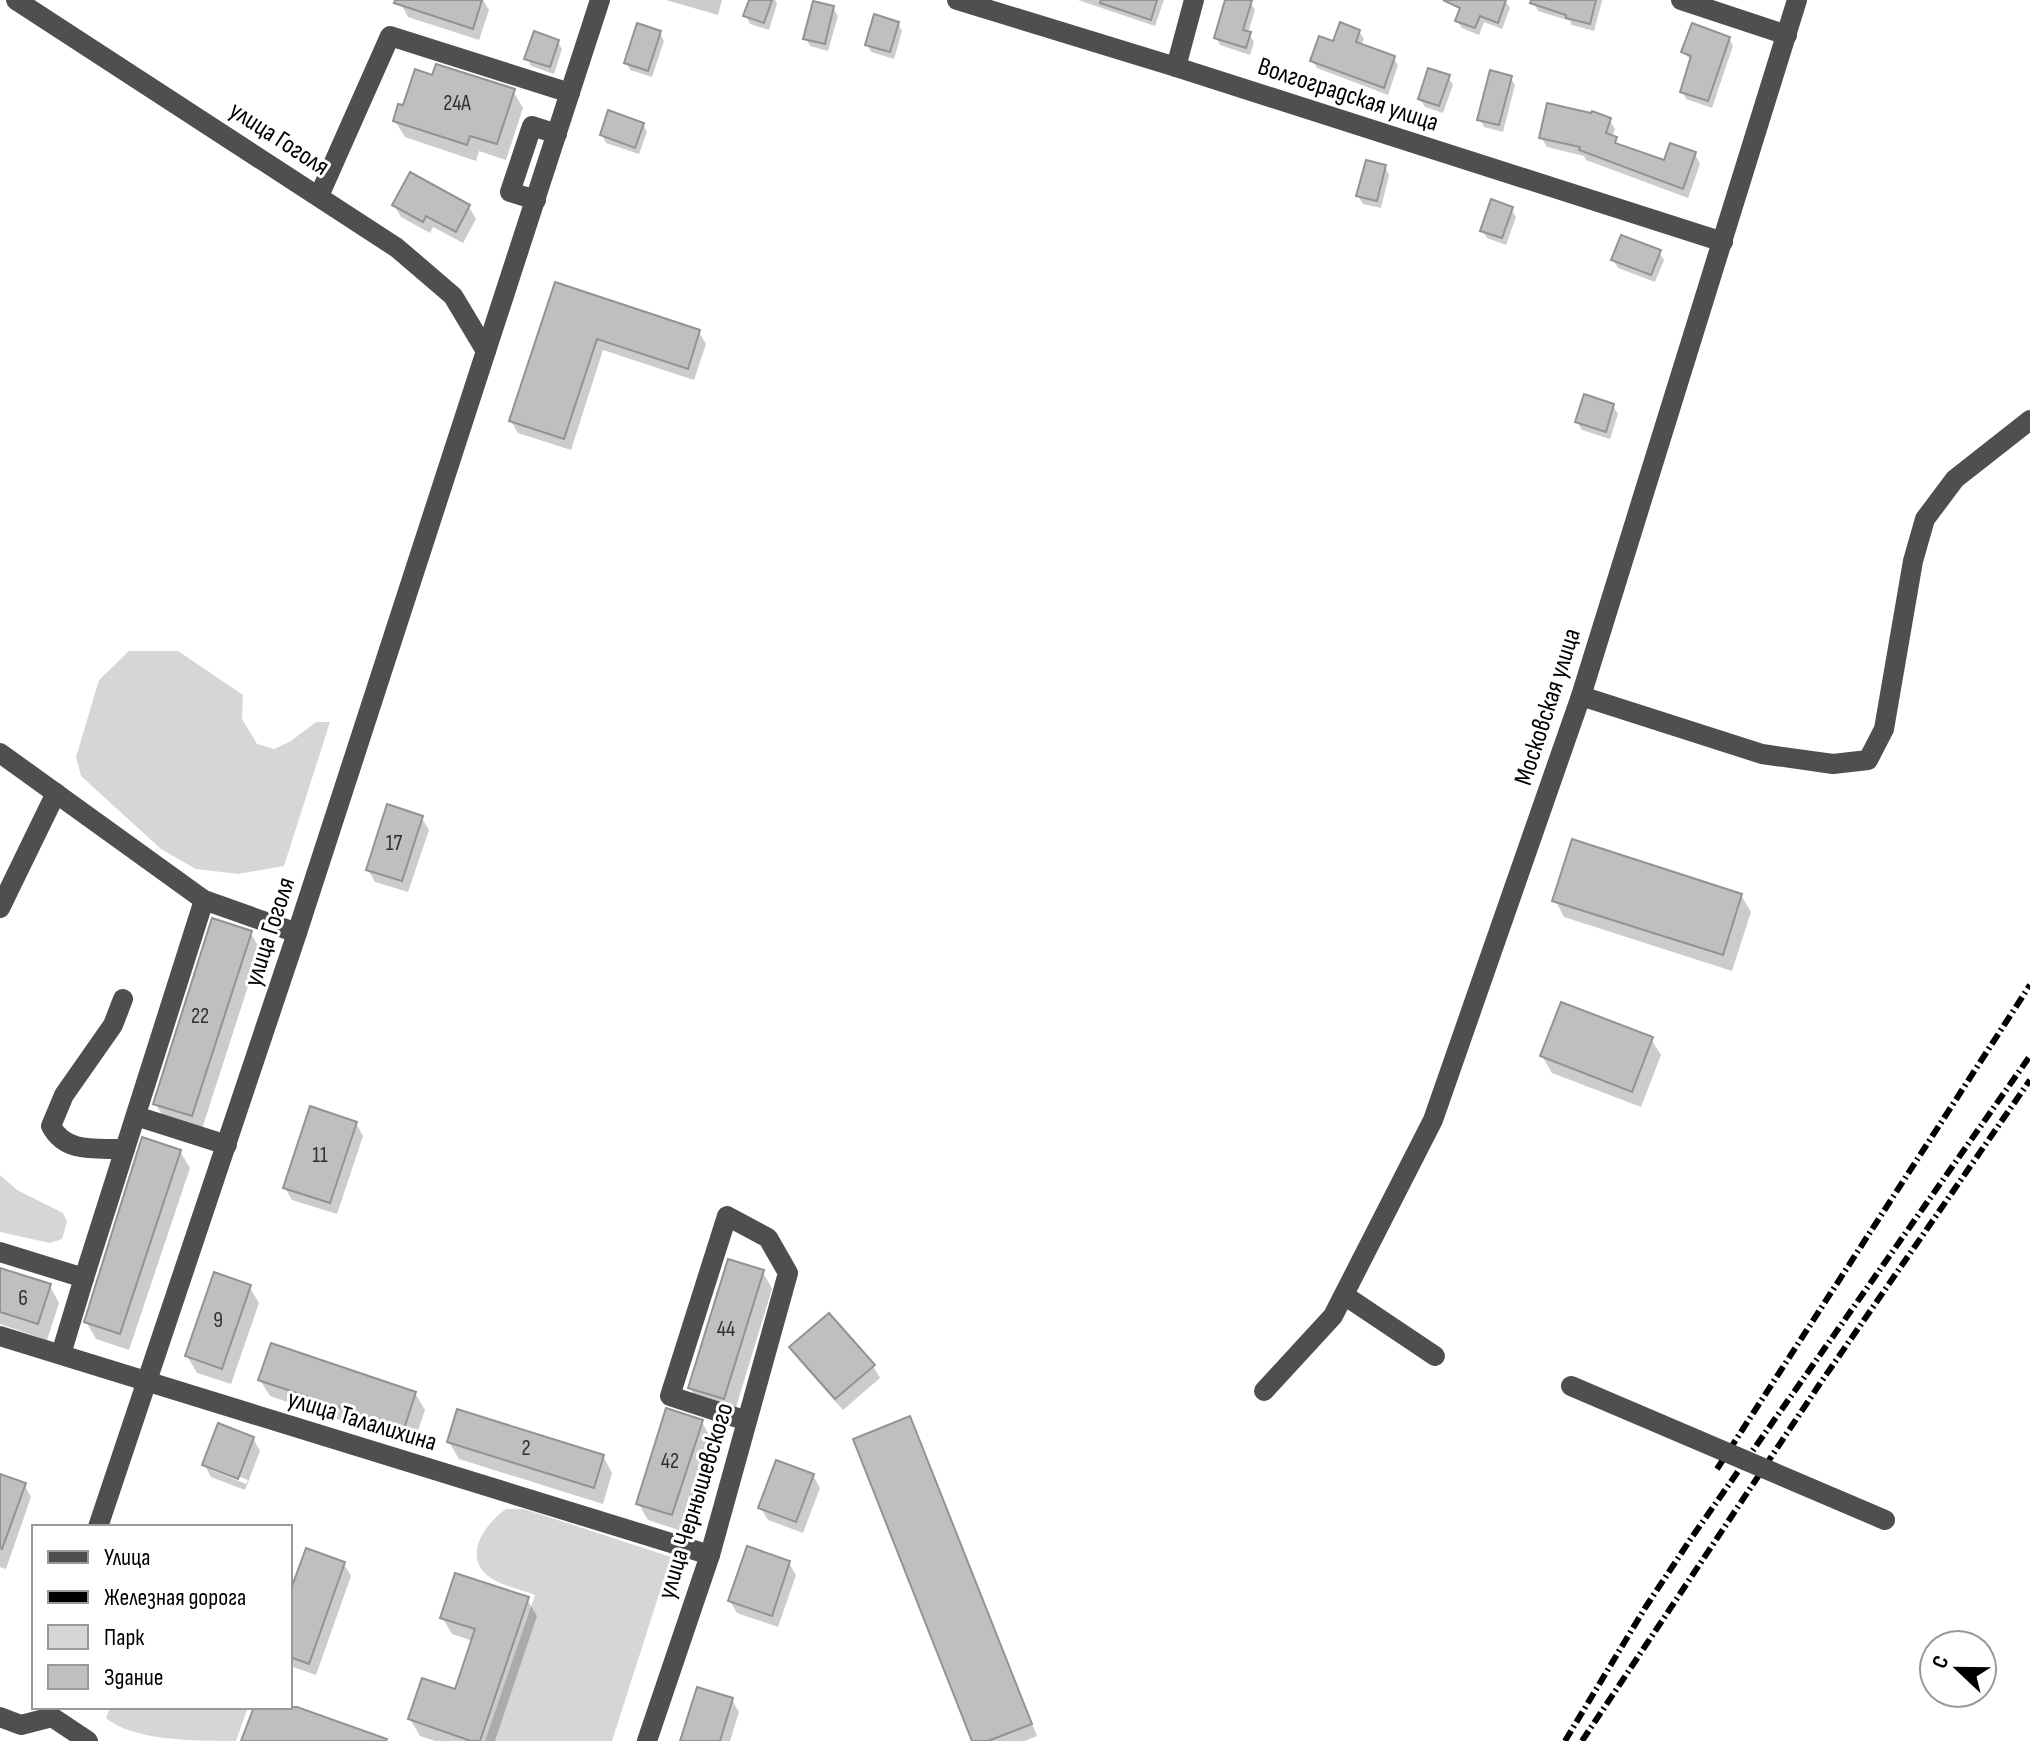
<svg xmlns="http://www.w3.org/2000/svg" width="2030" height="1741" font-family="'Sofia Sans Condensed',sans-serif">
<rect width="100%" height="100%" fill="#fff"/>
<g fill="#d6d6d6">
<polygon points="129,651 178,651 243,695 242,719 257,744 274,749 291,741 316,722 330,722 284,866 238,874 196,869 161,849 81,776 76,757 99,680"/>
<polygon points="0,1175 17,1190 63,1213 67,1222 62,1239 50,1243 0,1232"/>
<path d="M 506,1509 L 524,1509 L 671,1557 L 612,1741 L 485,1741 L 535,1595 C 521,1589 500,1586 488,1576 C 462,1555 486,1523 506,1509 Z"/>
<path d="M 110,1707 L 248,1707 L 236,1741 C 198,1741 132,1741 106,1718 Z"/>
</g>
<g fill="#0003" fill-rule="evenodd">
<polygon points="403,0 483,0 489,10 479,40 408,17 401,4"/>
<polygon points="666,0 722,0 718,15"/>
<polygon points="751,0 775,0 777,4 769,30 750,24 746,16"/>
<polygon points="1078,0 1164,0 1155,26"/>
<polygon points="1227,0 1250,2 1255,10 1248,33 1254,42 1250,55 1220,45 1216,37"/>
<polygon points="1465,0 1505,1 1510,8 1502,29 1484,22 1479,35 1462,28 1457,21"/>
<polygon points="1535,0 1602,0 1602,1 1594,31 1572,25 1570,21 1538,11 1534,3"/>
<polygon points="833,8 838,16 828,51 810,46 806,39"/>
<polygon points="898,23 902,31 894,59 871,52 867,44"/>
<polygon points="1359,31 1364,39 1361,46 1393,57 1398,65 1388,95 1317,68 1312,60 1334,43"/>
<polygon points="660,33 664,41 652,77 630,70 626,62"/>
<polygon points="1729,38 1733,46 1712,108 1686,99 1682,91 1692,61 1683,52"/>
<polygon points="557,41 562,49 554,74 531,66 527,58"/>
<polygon points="1448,77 1453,85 1443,113 1425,107 1420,99"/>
<polygon points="1510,77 1515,85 1503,132 1484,127 1480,119"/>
<polygon points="434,78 513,91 523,108 506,160 479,151 476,161 405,137 395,121"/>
<polygon points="1609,119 1615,129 1612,138 1620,147 1665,163 1695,154 1700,164 1688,198 1586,160 1584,156 1547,147 1541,137"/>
<polygon points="643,124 647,132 639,154 606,143 602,135"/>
<polygon points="1385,167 1389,175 1381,208 1363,204 1358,196"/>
<polygon points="394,205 469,207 476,219 463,243 433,227 430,233 401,217"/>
<polygon points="1511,209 1516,217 1506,245 1487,238 1482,230"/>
<polygon points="1659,252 1664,260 1655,282 1618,268 1613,260"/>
<polygon points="556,285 699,332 706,344 694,380 603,350 571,450 518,433 511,421"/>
<polygon points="1613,406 1618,414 1610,439 1582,430 1577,422"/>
<polygon points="421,817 429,830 408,892 375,882 368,870"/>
<polygon points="1741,895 1751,912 1732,971 1564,917 1555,900"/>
<polygon points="250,932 260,949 201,1132 165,1120 155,1103"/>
<polygon points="1651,1039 1661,1055 1641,1107 1552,1073 1542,1056"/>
<polygon points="356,1123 363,1136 337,1214 292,1200 285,1188"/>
<polygon points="180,1151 190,1168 129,1350 96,1339 86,1322"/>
<polygon points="0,1270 50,1286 59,1303 47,1340 0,1324"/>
<polygon points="763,1272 772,1289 734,1414 700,1405 690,1388"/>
<polygon points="249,1286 259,1303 231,1384 197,1373 187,1356"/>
<polygon points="792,1348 873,1366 880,1378 843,1410 799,1360"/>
<polygon points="260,1380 415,1393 425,1410 413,1445 270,1396"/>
<polygon points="909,1419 1037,1736 1025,1741 975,1741"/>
<polygon points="702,1422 711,1439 682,1531 648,1520 638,1503"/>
<path d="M 253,1438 L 260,1451 L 245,1490 L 211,1477 L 204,1464 ZM 211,1466 L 248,1480 L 246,1484 L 211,1470 Z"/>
<polygon points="449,1442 603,1456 612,1473 603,1504 459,1459"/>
<polygon points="813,1475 820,1488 803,1533 768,1520 761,1508"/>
<polygon points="0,1476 24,1484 31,1497 6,1569 0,1567"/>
<polygon points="789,1563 796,1575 778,1627 737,1613 730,1601"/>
<polygon points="344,1564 351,1576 316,1675 290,1666 290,1598"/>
<polygon points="527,1599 537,1616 495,1741 435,1741 420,1736 410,1719 456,1692 473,1641 452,1634 442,1617"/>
<polygon points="732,1700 739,1712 730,1741 683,1741"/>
</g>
<g fill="#bfbfbf" stroke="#939393" stroke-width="2">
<polygon points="395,0 482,0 473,29 394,3"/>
<polygon points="749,0 772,0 764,23 743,16"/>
<polygon points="1101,0 1157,0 1151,20 1100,3"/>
<polygon points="1225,0 1252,0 1243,30 1251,32 1246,48 1214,38"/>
<polygon points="1443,0 1506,0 1498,23 1480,16 1475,28 1455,21 1460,8"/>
<polygon points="1531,0 1596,0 1590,24 1566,18 1566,15 1530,3"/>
<polygon points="813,1 834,6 825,44 803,39"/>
<polygon points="874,14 899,22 890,52 865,45"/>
<polygon points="1340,22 1360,30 1356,42 1395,56 1384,88 1310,61 1319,36 1333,41"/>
<polygon points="637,23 661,31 648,71 624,63"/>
<polygon points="1692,23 1730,37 1708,101 1680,92 1691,56 1681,52"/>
<polygon points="534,31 559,40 550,67 524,59"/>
<polygon points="436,64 515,89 497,144 470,136 467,145 393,121 398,104 403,105 415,69 432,75"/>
<polygon points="1428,68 1450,75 1439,106 1418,99"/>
<polygon points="1490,70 1512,76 1499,125 1477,120"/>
<polygon points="1547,103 1591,113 1592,111 1611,118 1606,133 1617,137 1615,143 1664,160 1670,143 1696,152 1683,189 1579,150 1580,147 1539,138"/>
<polygon points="608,110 644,123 635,148 600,135"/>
<polygon points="1366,160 1386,165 1377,201 1356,196"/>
<polygon points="410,172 470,205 456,232 426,216 423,222 392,205"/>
<polygon points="1491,199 1513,207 1502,238 1480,231"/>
<polygon points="1621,235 1661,250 1651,275 1611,260"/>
<polygon points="555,282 700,330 688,369 597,339 564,439 509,421"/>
<polygon points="1584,394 1614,404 1606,432 1575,422"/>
<polygon points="387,804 423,816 402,881 366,870"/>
<polygon points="1572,839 1742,894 1723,955 1552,901"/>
<polygon points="212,918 252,931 192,1116 153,1104"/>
<polygon points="1561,1002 1653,1037 1632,1092 1540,1056"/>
<polygon points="310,1106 357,1122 330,1203 283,1188"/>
<polygon points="142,1137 181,1150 120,1334 84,1322"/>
<polygon points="728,1259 764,1270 724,1399 688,1388"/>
<polygon points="0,1268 51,1284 38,1324 0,1312"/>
<polygon points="214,1272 251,1285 222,1369 185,1356"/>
<polygon points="829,1313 875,1365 835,1399 789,1347"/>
<polygon points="271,1343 416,1392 404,1429 258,1380"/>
<polygon points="666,1408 703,1420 672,1515 636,1504"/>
<polygon points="457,1409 604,1455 594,1488 447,1442"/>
<polygon points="910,1416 1032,1724 988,1741 972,1741 853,1439"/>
<polygon points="218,1423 254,1437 238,1479 202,1465"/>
<polygon points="776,1460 814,1474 796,1522 758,1508"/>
<polygon points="0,1474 26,1483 2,1549 0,1548"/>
<polygon points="747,1546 790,1561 772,1616 728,1601"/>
<polygon points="306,1548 345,1562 309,1664 290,1657 290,1592"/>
<polygon points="455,1573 529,1597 480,1741 471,1741 408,1719 422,1678 455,1689 475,1629 440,1618"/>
<polygon points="697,1687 733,1698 720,1741 680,1741"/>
<polygon points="254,1707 297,1707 387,1739 386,1741 241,1741"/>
</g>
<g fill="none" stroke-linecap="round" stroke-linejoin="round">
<g stroke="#4f4f4f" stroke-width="20">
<polyline points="16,0 397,248 453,296 486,351 297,933 98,1527"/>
<polyline points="957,0 1176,67 1723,242"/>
<polyline points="1681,0 1787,35"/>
<polyline points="1176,67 1194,0"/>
<polyline points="319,196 390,36 570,93"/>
<polyline points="536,200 510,192 532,126 557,134"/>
<polyline points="486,351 600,0"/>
<polyline points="1581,696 1762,754 1833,764 1868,760 1884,729 1913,561 1925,519 1955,479 2030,420"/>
<polyline points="0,753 204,900 84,1278 0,1252"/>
<polyline points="204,900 297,933"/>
<polyline points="0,908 56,793"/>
<path d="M 123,999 L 113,1025 L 64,1095 L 51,1126 C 66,1154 96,1148 125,1149"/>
<polyline points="136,1116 227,1145"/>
<polyline points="1344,1295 1435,1356"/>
<polyline points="0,1336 710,1555"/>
<polyline points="61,1354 84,1278"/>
<polyline points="1264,1391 1333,1316 1433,1120 1581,696 1797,0"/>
<polyline points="0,1717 21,1725 52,1717 88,1741"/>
<polyline points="647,1741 710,1555 788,1273 768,1238 727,1216 670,1396 747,1421"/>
</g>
<g stroke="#000" stroke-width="6" stroke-dasharray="12 4 2 4" stroke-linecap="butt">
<polyline points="1717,1469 2030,985"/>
<polyline points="1565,1741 1645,1608 1692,1537 2030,1056"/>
<polyline points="1582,1741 1819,1385 2030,1080"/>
</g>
<polyline stroke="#4f4f4f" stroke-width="20" points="1571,1386 1885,1520"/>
</g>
<g text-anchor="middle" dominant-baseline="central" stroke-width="6" stroke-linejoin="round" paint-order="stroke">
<g font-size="22" fill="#303030">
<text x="457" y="103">24А</text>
<text x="394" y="843">17</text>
<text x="200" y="1016">22</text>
<text x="320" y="1155">11</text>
<text x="23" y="1298">6</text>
<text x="218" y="1320">9</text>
<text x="726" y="1329">44</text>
<text x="526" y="1448">2</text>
<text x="670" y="1461">42</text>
</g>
<g font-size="26" fill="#000" stroke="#fff">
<text transform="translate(1348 95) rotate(18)">Волгоградская улица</text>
<text transform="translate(279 139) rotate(33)">улица Гоголя</text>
<text transform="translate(1548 707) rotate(-72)">Московская улица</text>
<text transform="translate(270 932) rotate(-72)">улица Гоголя</text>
<text transform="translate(362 1421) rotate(17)">улица Талалихина</text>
<text transform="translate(696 1501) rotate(-73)">улица Чернышевского</text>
</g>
</g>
<rect x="32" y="1525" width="260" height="184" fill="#ffffff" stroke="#999999" stroke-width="2"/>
<rect x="48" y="1551" width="40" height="12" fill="#4f4f4f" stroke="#999999" stroke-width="2"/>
<text x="104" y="1565" font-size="24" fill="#000000">Улица</text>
<rect x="48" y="1591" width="40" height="12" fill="#000000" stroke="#999999" stroke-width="2"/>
<text x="104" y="1605" font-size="24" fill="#000000">Железная дорога</text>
<rect x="48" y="1625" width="40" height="24" fill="#d6d6d6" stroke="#999999" stroke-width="2"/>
<text x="104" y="1645" font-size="24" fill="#000000">Парк</text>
<rect x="48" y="1665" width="40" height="24" fill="#bfbfbf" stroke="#999999" stroke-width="2"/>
<text x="104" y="1685" font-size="24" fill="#000000">Здание</text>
<g transform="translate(1958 1669) rotate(292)"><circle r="38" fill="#ffffff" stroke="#999999" stroke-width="2"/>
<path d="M0-6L14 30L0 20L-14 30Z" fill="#000000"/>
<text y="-12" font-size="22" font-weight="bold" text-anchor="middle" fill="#000000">С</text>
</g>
</svg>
